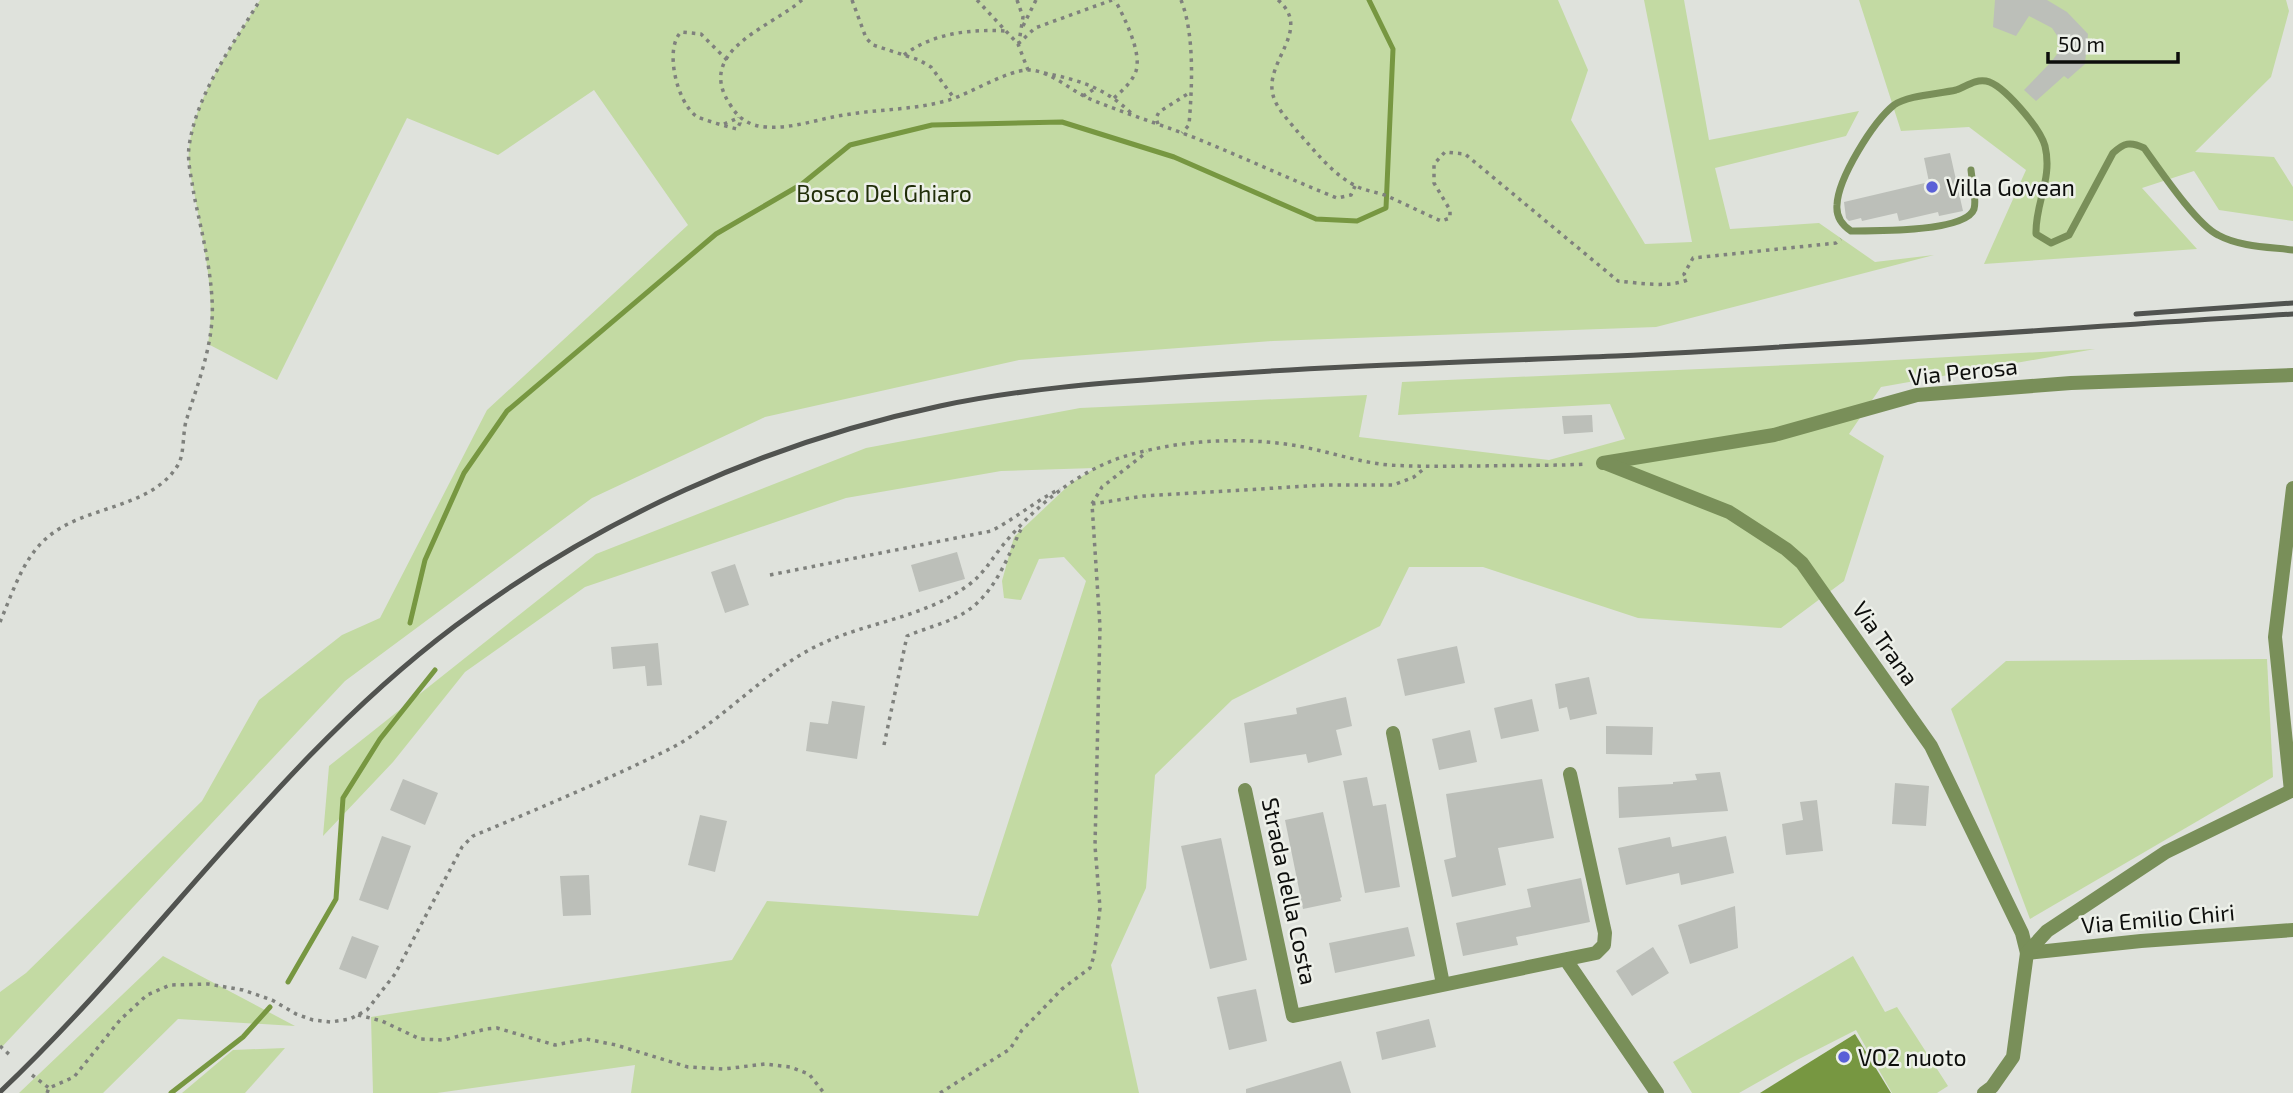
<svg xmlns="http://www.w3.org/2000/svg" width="2293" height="1093" font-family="'Exo 2',sans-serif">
<rect width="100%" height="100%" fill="#dfe2dc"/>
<g fill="#c3daa3">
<path d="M 260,0 L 1558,0 L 1588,70 L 1571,120 L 1645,244 L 1692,242 L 1644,0 L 1684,0 L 1709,140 L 1859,111 L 1846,136 L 1715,168 L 1730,229 L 1819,223 L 1875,262 L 1934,255 L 1656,327 L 1273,341 L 1019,360 L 765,417 L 592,498 L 345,681 L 0,1049 L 0,992 L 26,973 L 202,801 L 259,700 L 342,635 L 380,618 L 487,410 L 688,225 L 594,90 L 498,155 L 407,118 L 277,380 L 208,344 C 216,296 204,249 196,202 C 193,185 187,166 189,149 C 194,97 234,43 260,0 Z"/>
<polygon points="1859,0 2286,0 2289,11 2271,77 2195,152 2274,157 2293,187 2293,221 2219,210 2194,171 2142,188 2197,249 1984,264 2026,170 1969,127 1901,131"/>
<polygon points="2095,349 1881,387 1849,434 1884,456 1844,581 1781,628 1638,618 1483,567 1409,567 1380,626 1232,700 1155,775 1146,888 1111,965 1139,1093 631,1093 635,1065 437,1093 373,1093 371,1017 732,960 767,901 978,916 1086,581 1064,557 1039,559 1021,600 1004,598 1002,581 1014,537 1070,484 1095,468 1001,471 846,498 585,587 465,672 393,762 323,836 329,766 596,554 866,448 1080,408 1367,395 1359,437 1549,460 1625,439 1610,404 1398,415 1402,382 1859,362"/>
<polygon points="2267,659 2273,777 2030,919 1951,709 2006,661"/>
<polygon points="163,956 295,1026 178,1019 103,1093 19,1093"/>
<polygon points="1853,956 1885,1012 1897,1007 1948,1086 1937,1093 1892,1093 1856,1030 1797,1060 1739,1093 1692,1093 1673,1062"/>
<polygon points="285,1048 245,1093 182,1093 233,1050"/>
</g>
<polygon fill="#779741" points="1855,1034 1891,1093 1760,1093"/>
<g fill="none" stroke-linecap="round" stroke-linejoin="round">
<g stroke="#779741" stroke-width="5">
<polyline points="410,623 425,560 464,473 507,411 716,234 802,184 850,145 932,125 1062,122 1174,157 1316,219 1357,221 1386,208 1393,49 1369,0"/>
<polyline points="288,982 336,899 343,798 380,739 435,670"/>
<polyline points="171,1093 243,1037 270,1007"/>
</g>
</g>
<g fill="#bcbfb9">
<polygon points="1995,0 2047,0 2067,12 2088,34 2085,64 2068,79 2064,76 2036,101 2024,90 2051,62 2061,49 2060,40 2052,28 2029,16 2016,36 1993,27"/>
<polygon points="1950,153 1963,211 1939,216 1938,212 1899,221 1897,213 1862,221 1861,218 1849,221 1846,218 1844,202 1929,182 1924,158"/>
<polygon points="1592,415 1593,432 1564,434 1562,416"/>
<polygon points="957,552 965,579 919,592 911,565"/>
<polygon points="735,564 749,605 725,613 711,572"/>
<polygon points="658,643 662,685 647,686 645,666 613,669 611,647"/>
<polygon points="1457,646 1465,683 1405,696 1397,659"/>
<polygon points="1589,677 1597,714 1570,720 1567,707 1559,709 1555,684"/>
<polygon points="1346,697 1352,726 1336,730 1342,755 1308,763 1306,754 1250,763 1244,723 1297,714 1296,708"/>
<polygon points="1532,699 1539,731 1501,739 1494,708"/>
<polygon points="832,701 865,706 857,759 806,751 810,722 828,724"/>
<polygon points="1606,726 1653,727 1652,755 1606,754"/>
<polygon points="1470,730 1477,762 1439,770 1432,739"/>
<polygon points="1720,772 1728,811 1619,818 1618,787 1673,784 1673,782 1697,780 1695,774"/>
<polygon points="1367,777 1373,806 1386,804 1400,887 1365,893 1343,781"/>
<polygon points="403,779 438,793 425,825 390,810"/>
<polygon points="1542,779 1554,838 1498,848 1506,885 1452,897 1444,860 1456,857 1446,794"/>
<polygon points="1895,783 1929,786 1926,826 1892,824"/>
<polygon points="1817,800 1823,851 1786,855 1782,824 1803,820 1800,802"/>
<polygon points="1323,812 1342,897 1340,898 1341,901 1303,909 1285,820"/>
<polygon points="700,815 727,821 715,872 688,865"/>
<polygon points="382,836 411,846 388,910 359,900"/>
<polygon points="1726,836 1734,873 1681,885 1679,873 1626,885 1618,848 1670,837 1672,847"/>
<polygon points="1221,838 1247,960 1210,969 1181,846"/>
<polygon points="589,875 591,915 563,916 560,876"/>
<polygon points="1581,878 1590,922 1516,937 1518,945 1463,956 1456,923 1531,907 1527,889"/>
<polygon points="1735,906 1738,948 1690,964 1678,925"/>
<polygon points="1408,927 1415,956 1335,973 1329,943"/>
<polygon points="352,936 379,946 366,979 339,969"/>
<polygon points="1653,947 1669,973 1632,996 1616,971"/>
<polygon points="1256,989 1267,1041 1229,1050 1217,997"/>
<polygon points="1429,1019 1436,1047 1382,1060 1376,1032"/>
<polygon points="1341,1061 1351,1093 1246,1093 1246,1089"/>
</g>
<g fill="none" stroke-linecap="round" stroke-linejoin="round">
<g stroke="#7f817d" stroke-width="3.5" stroke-dasharray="3.5 5" stroke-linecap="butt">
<path d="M 802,0 C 770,28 693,51 731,106 C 739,119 750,126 766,127 C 792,129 818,119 844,115 C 879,109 915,110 949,100 C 971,93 1008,70 1028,70 C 1050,70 1071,91 1090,99 C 1128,115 1167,126 1205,142 C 1249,160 1292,180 1337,198 L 1351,195 L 1355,186"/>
<polyline points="852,0 866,38 873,45 919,60 931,67 954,98"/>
<polyline points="977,0 1018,44 1028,70"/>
<polyline points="1017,0 1023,17 1019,42"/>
<path d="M 1181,0 C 1195,35 1192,88 1189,125 L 1182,133"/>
<path d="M 1278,0 C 1313,30 1264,61 1273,95 C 1276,108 1289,121 1297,131 C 1315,151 1332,174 1356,186 C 1366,191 1377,192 1387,196 C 1405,204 1423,213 1441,221 L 1450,218 L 1450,210 L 1434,183 L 1434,164 L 1445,152 L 1465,154 L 1618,281 C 1639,283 1668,288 1687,280 L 1684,274 L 1693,258 L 1836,243 L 1841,239"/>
<polyline points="1023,26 1036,0"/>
<polyline points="1018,44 1035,28 1112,0"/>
<path d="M 904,55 C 933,33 970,29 1006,31"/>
<path d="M 727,60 L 701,34 L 681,32 C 664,49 677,102 696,116 C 700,119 732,128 737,129 L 740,123 L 739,117"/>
<path d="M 1044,73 C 1080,80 1105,88 1131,113"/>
<polyline points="1083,96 1096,88"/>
<path d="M 1114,98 C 1123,90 1132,82 1136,71 C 1142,52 1124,17 1115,0"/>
<polyline points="724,124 738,118"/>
<polyline points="1158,124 1156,118 1159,112 1189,93"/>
<polyline points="1092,504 1144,496 1325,485 1393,485 1414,477 1426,467"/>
<path d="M 770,575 L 991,531 C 1015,519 1035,501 1060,489"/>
<path d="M 0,622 C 13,592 23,557 49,536 C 87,505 151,509 178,465 C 185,453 182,432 187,418 C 199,380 215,340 212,299 C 210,264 201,229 194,195 C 192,180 187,162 189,147 C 196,94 233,45 260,0"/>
<path d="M 884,745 L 907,636 C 926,628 947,623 964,613 C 995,594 1007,558 1022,527"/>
<polyline points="358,1015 382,1021 420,1039 444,1040 486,1029 497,1028 555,1045 586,1039 616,1045 688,1067 724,1069 765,1064 790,1067 809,1074 824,1093"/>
<polyline points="0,1046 12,1057"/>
<polyline points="32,1075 49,1088"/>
<path d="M 47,1093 L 49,1088 L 74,1077 L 120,1020 L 147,995 L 170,985 L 208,984 L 243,990 L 272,1000 L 296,1014 L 313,1020 L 331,1022 L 350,1019 L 367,1010 L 395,974 L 462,847 L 473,836 C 526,814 580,791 632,767 C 650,758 670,750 687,739 C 734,709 772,666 823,643 C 869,622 925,617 967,586 C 983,575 991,560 1003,545 C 1036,505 1082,467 1133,454 C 1184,440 1240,437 1292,445 C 1325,450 1356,462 1389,465 C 1420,467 1451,466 1482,466 C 1517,465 1552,466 1587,464"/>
<polyline points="940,1093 1010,1049 1022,1030 1038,1014 1062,989 1090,968 1094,956 1100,908 1095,846 1100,627 1092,504 1102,487 1147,452"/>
</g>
<path stroke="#798f59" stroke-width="7" d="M 1971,170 C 1972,181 1977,199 1974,209 C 1966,232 1873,231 1851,231 C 1842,225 1836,216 1837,205 C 1838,178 1873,122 1894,105 C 1908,95 1939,94 1956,90 C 1966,87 1974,79 1986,81 C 2003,84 2040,128 2045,146 C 2053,179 2035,203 2036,234 L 2051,243 L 2069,235 L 2113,153 C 2124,143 2130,141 2144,148 C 2160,170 2196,224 2218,235 C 2240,247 2269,247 2293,250"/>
<g stroke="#798f59" stroke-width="14">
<polyline points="1603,463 1774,435 1917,395 2071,383 2293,375"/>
<polyline points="1605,463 1729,512 1786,549 1802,563 1931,746 2022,933 2027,953"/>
<polyline points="1393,733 1443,984"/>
<polyline points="1245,790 1293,1016 1596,953 1604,945 1605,933 1570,774"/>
<polyline points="2291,791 2275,637 2293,488"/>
<polyline points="2027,953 2141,941 2293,930"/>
<polyline points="1566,960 1657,1093"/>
<polyline points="1984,1093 1992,1087 2013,1057 2027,953 2047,931 2166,852 2293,790"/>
</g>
<g stroke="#515350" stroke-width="5">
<polyline points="2136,314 2293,303"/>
<path d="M 0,1092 C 157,943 280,757 455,626 C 598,519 765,443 940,406 C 1020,389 1101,383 1182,377 C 1326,366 1471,362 1616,356 C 1842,345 2067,328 2293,314"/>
</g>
</g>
<g fill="#5a60d7" stroke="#edf0e9" stroke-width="2.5">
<circle cx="1932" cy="187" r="7"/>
<circle cx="1844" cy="1057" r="7"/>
</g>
<g text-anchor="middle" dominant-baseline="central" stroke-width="5" stroke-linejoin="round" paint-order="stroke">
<g font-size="23" fill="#0d0e0c" stroke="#edf0e9" text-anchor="start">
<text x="1946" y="187">Villa Govean</text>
<text x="1858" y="1057">VO2 nuoto</text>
</g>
<g font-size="23" fill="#212e09" stroke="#edf0e9">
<text x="884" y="193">Bosco Del Ghiaro</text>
</g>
<g font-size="23" fill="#0d0e0c" stroke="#edf0e9">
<text transform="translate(1963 371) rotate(-6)">Via Perosa</text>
<text transform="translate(1886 643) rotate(55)">Via Trana</text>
<text transform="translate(1290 891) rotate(78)">Strada della Costa</text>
<text transform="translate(2158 918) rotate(-5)">Via Emilio Chiri</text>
</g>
</g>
<path d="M2048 52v10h130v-10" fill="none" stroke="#0d0e0c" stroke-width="3.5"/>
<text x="2058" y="52" font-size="21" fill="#0d0e0c" stroke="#edf0e9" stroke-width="5" paint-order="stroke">50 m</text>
</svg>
